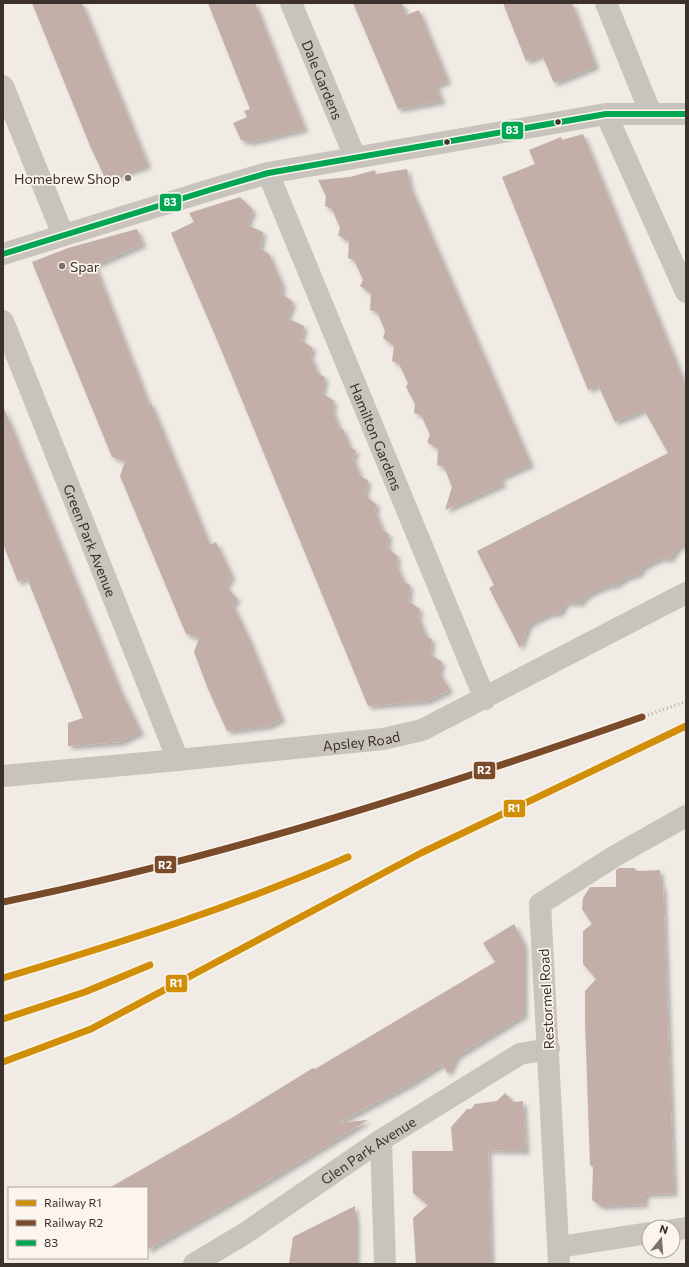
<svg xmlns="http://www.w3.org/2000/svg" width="689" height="1267" font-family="Commissioner,sans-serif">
<defs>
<filter id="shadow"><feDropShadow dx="3.5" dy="3.5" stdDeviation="2" flood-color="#0004"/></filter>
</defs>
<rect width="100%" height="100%" fill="#f0ebe5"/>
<g fill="#c3afa7" filter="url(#shadow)">
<polygon points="32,3 82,3 148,165 106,180 91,148"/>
<polygon points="208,3 255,3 305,129 250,142 241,140 233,123 247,117 244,111 250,109"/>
<polygon points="353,3 402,3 406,15 419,10 448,81 436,85 442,101 398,109"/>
<polygon points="503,3 572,3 596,66 554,83 542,55 526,61"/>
<polygon points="583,134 686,386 686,546 679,546 670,559 662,558 652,562 642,568 639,574 627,577 615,585 607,586 597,590 587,595 580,603 566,602 560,613 549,614 529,624 520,648 489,588 494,585 477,551 668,453 644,410 615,422 598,385 588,390 502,177 535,164 529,150 561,137 562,140"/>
<polygon points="407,169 410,186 531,464 500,478 503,484 445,510 452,487 444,467 437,465 438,449 427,442 430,435 421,415 414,413 415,404 406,387 408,383 399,364 392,361 394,346 383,338 385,331 377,312 370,310 371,294 360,286 363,280 354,260 348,258 349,242 338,235 340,228 332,209 325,206 326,196 318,180 350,177 375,170 376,174"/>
<polygon points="240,197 253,210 247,225 263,232 260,248 269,254 282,284 281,293 293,302 287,318 304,326 301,340 313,348 310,355 318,374 325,377 322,393 334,401 332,408 339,428 343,429 350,447 356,451 353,458 357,468 361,477 368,480 365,495 377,505 375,511 383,531 389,534 387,547 398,557 396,563 400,573 404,582 410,585 408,601 420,609 418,616 426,636 432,639 430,654 442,662 439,672 450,690 427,701 368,706 220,347 171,233 194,222 189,213"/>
<polygon points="137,229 143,244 95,265 149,404 151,403 210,545 216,542 232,576 226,586 238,600 232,603 251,643 282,719 268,726 227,731 208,689 194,652 199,638 186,634 120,476 125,461 112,457 32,262 68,248"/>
<polygon points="3,406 120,689 141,732 121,742 68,746 68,723 83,718 27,578 18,582 3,544"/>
<polygon points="619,868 634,868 637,871 660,870 661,886 663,886 674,1193 645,1194 645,1204 601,1206 592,1200 593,1167 590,1165 585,1021 585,991 596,979 583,964 583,931 592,924 582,909 583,898 590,887 616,887 616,870"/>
<polygon points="514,924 524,944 524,1015 457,1056 448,1074 442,1064 412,1083 338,1123 368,1120 261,1185 147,1250 147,1188 109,1188 235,1116 313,1068 315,1069 495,962 483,943"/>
<polygon points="505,1093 514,1102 523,1101 526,1151 488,1150 491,1264 416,1264 413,1218 428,1205 413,1193 412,1151 453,1151 451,1127 467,1109 471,1109 475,1104 497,1101"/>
<polygon points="355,1206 355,1218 356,1218 356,1264 289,1264 293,1237"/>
</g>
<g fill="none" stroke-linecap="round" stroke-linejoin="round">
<g stroke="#c9c3be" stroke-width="22">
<path id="s1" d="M 291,3 L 355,157"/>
<polyline points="606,3 651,114"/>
<polyline points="3,86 63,235"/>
<polyline points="606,114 686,292"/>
<path id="s2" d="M 268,173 L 485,699"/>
<polyline points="3,254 213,189 268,173 606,114 686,114"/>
<path id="s3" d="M 3,321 L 178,760"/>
<path id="s4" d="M 3,776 L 178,760 L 383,739 L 422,730 L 686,593"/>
<polyline points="381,1140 385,1264"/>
<polyline points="673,1230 686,1228"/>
<polyline points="559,1247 649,1233"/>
<path id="s5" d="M 194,1264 L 244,1234 L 381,1140 L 520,1054 L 549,1049"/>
<polyline points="559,1264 540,904 615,856 686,816"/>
</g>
<path stroke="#b1aca8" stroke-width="3" stroke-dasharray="1 3" stroke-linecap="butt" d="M 3,902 C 235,854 461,780 685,702"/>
<defs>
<polyline id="bus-1" points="3,254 213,189 268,173 606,114 686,114"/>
</defs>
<use href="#bus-1" stroke="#fbf5ee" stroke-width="9"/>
<use href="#bus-1" stroke="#00a651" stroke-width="6"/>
<defs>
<g id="rail-1">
<path d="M 3,978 C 120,943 236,906 348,857"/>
<polyline points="3,1019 85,992 150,965"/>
<polyline points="3,1062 91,1029 421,853 686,726"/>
</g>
<path id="rail-2" d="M 3,902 C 220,858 433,790 642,717"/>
</defs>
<use href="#rail-1" stroke="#fbf5ee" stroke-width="10"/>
<use href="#rail-2" stroke="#fbf5ee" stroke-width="10"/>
<use href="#rail-1" stroke="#d18e09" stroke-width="7"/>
<use href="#rail-2" stroke="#7a4b2a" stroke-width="7"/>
</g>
<g fill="#3b302b" stroke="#fbf5ee" stroke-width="1.5">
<circle cx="558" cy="122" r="3.5"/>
<circle cx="447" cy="142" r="3.5"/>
</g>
<g fill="#7a716c" stroke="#fbf5ee" stroke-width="1.5">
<circle cx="128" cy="178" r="4"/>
<circle cx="62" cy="266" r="4"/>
</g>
<g text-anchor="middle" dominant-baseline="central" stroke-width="3.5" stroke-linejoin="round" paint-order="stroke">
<g font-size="14" fill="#3b302b" stroke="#fbf5ee">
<text stroke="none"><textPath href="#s1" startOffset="83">Dale Gardens</textPath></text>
<text stroke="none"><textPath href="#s2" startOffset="285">Hamilton Gardens</textPath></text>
<text stroke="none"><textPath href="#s3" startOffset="236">Green Park Avenue</textPath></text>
<text stroke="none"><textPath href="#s4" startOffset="360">Apsley Road</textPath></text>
<text transform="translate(546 999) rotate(-93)">Restormel Road</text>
<text stroke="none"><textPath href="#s5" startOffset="208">Glen Park Avenue</textPath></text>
</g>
<g font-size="14" fill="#3b302b" stroke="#fbf5ee" text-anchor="end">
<text x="120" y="178">Homebrew Shop</text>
<text x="70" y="266" text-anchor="start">Spar</text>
</g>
</g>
<g stroke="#fbf5ee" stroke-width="1.5">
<rect x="501" y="121" width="23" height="19" rx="4" fill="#00a651"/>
<rect x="159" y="193" width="23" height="19" rx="4" fill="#00a651"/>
<rect x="473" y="761" width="23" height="19" rx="4" fill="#7a4b2a"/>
<rect x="503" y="799" width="23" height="19" rx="4" fill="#d18e09"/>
<rect x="154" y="855" width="23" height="19" rx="4" fill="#7a4b2a"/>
<rect x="165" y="974" width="23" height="19" rx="4" fill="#d18e09"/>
</g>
<g font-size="11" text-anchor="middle" font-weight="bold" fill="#fff">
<text x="512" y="134">83</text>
<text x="170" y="206">83</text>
<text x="484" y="774">R2</text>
<text x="514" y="812">R1</text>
<text x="165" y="869">R2</text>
<text x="176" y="987">R1</text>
</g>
<rect width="689" height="1267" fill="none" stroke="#3b302b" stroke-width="8"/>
<rect x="8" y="1187" width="140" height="72" fill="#fbf5ee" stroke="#aea6a0"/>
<rect x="16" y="1200" width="20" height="6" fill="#d18e09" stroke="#aea6a0"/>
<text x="44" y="1207" font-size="12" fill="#3b302b">Railway R1</text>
<rect x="16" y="1220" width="20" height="6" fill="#7a4b2a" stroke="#aea6a0"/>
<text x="44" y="1227" font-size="12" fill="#3b302b">Railway R2</text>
<rect x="16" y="1240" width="20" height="6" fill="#00a651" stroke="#aea6a0"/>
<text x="44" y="1247" font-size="12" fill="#3b302b">83</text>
<g transform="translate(661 1239) rotate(17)"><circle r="19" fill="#fbf5ee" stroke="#aea6a0"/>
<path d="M0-3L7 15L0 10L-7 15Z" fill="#7a716c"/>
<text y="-6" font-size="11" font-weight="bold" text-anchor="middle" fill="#3b302b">N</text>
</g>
</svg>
